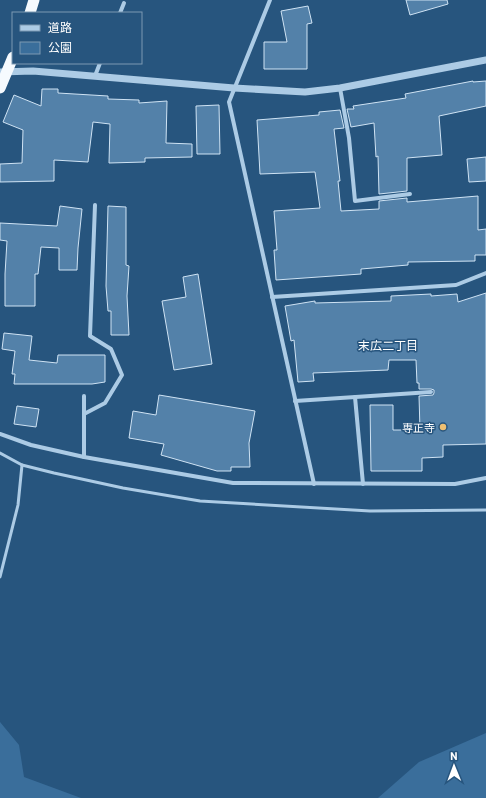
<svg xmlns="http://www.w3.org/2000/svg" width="486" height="798" font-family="Barlow,'Noto Sans JP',sans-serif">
<rect width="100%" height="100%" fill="#27557e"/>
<g fill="#3a6e9b">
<polygon points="0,722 19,745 24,777 81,798 0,798"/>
<polygon points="486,733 486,798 378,798 419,762"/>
</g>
<g fill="#5381a9" stroke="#cfe3f4">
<polygon points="406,0 447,0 448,4 410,15"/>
<polygon points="308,6 312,23 307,24 307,69 264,69 264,42 287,42 281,11"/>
<polygon points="473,81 473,82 486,81 486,106 439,116 442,155 407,158 407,191 379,194 378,156 376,157 374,123 351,127 347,109 354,109 353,106 406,98 405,94"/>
<polygon points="42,89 58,89 58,93 108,96 108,99 139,100 139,103 167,101 166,143 192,144 192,157 145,158 145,162 109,163 110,124 93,122 88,162 54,160 54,181 0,182 0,164 22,163 23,130 3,122 14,95 41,106"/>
<polygon points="219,105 220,154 197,154 196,106"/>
<polygon points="340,110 344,128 334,129 340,181 338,181 341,211 379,209 379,201 407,198 407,202 478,196 478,230 486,229 486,255 475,255 475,261 408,262 408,265 361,269 361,274 276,280 274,250 277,250 274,211 320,208 315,172 260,174 257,120 319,115 319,112"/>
<polygon points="486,157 486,181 469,182 467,159"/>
<polygon points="60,206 82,209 78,248 77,270 59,270 59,248 41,247 38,274 35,274 35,306 5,306 5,274 7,241 0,240 0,223 57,226"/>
<polygon points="108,206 126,207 126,265 129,266 127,296 129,335 111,335 111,311 108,311 106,286"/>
<polygon points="198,274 212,364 174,370 162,301 186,297 183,277"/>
<polygon points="486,293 486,444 443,445 443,457 422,458 422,471 371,471 370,405 393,405 393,430 420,430 419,396 433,395 434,393 434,390 431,389 419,389 419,383 417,383 416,360 389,360 388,370 313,373 314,381 298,382 294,340 291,341 285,306 315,301 315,303 391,301 391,296 431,294 431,296 457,294 458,302"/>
<polygon points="4,333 32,336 29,360 57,363 58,355 105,355 105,382 92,384 14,384 15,374 12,374 15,351 2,349"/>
<polygon points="159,395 255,411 249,443 250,467 231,467 231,471 217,471 161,455 164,444 129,438 133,411 156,415"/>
<polygon points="17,406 39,409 36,427 14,424"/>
</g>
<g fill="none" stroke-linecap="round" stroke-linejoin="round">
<g stroke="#accbe5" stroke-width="3">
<polyline points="0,453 22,465 54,473 123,488 200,501 370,511 486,510"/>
<polyline points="0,577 18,505 22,465"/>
</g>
<g stroke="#accbe5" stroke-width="4">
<polyline points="270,0 229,102 314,484"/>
<polyline points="120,13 124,3"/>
<polyline points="95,76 100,63"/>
<polyline points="340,88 349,138 355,201 410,194"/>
<polyline points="272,297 456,285 486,273"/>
<polyline points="84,396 84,457"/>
<polyline points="355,397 363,484"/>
<polyline points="295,401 431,392"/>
<polyline points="84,414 105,403 122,375 111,349 90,336 95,205"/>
<polyline points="0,434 31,445 84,457 233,483 455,484 486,478"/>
</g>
<polyline stroke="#accbe5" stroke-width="7" points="0,72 33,71 234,88 305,92 340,88 486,60"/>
<g stroke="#f6fafe" stroke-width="11">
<polyline points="30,13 34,0"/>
<polyline points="0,88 13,57"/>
</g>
</g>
<circle fill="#eebf72" stroke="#27557e" stroke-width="1.5" cx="443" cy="427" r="4"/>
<g text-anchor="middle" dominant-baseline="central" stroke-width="3" stroke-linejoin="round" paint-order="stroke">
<g font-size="11" fill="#fff" stroke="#27557e" text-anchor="end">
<text x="435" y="427">専正寺</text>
</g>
<g font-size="12" fill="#fff" stroke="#27557e">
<text x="388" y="345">末広二丁目</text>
</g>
</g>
<rect x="12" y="12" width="130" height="52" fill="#27557e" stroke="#7d99b2"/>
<rect x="20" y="25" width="20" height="6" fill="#accbe5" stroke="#7d99b2"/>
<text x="48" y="32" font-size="12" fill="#ffffff">道路</text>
<rect x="20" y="42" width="20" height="12" fill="#3a6e9b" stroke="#7d99b2"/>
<text x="48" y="52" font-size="12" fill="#ffffff">公園</text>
<g transform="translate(454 766) rotate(359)" stroke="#27557e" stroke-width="3" paint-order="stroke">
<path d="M0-3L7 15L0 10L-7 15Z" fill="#ffffff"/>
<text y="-6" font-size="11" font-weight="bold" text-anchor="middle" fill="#ffffff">N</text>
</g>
</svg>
